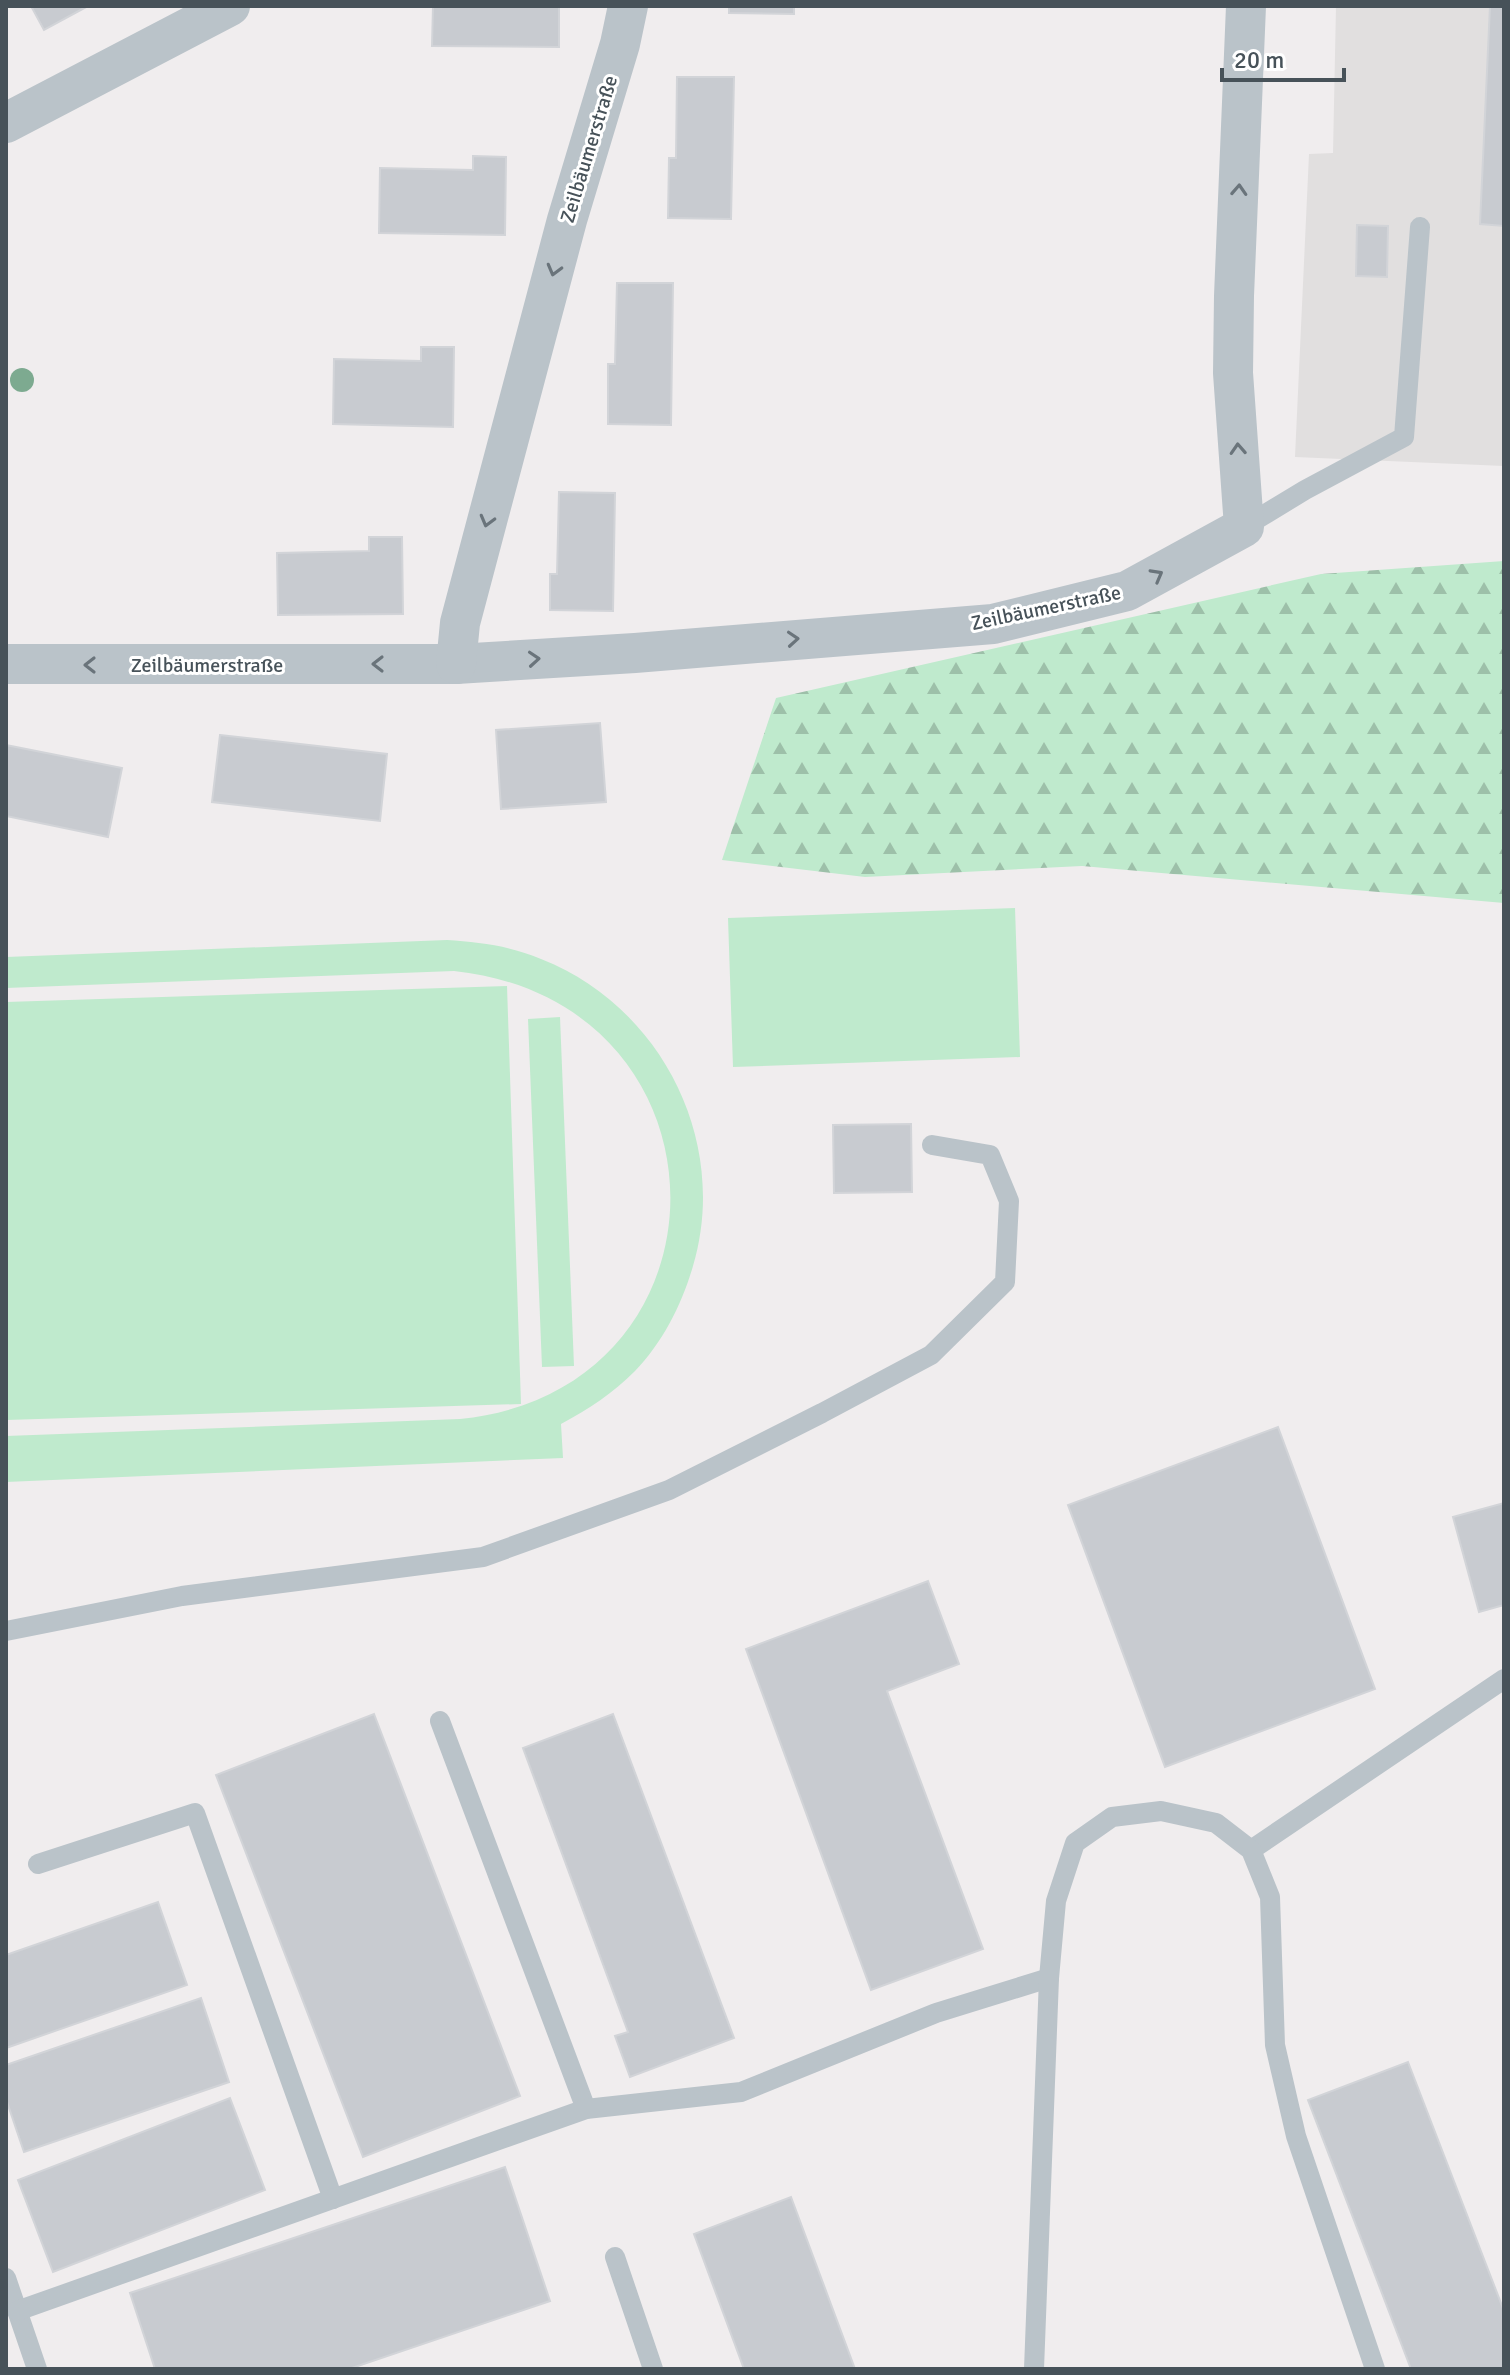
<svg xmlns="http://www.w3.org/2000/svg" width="1510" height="2375" font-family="Signika,sans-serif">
<defs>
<pattern id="forest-firs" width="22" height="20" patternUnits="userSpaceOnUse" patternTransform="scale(2)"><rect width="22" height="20" fill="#bfeacd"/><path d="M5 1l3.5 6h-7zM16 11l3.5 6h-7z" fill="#9dc0a9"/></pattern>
</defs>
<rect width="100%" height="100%" fill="#f0edee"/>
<polygon fill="#e1dfdf" points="1336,6 1504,6 1504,466 1295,457 1309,154 1333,153"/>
<g fill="#bfeacd">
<polygon points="1015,908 1020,1057 733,1067 728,918"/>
<path d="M 447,940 C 479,942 511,946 541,959 C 661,1006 730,1141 693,1266 C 682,1304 663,1342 635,1371 C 613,1393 589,1409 561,1424 L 563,1458 L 6,1482 L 6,1436 L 460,1419 C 742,1390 741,1002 454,971 L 6,988 L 6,957 Z"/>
<polygon points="507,986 521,1404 6,1420 6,1002"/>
<polygon points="560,1017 574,1366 542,1367 528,1019"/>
</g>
<polygon fill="url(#forest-firs)" points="1504,561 1504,903 1082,866 865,877 722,860 776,698 1321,574"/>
<g fill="#c8cbd0" stroke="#d2d4d8" stroke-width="2">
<polygon points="31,6 88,6 44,30"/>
<polygon points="433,6 559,6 559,47 432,46"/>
<polygon points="729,6 794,6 794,14 729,13"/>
<polygon points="1490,6 1504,6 1504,226 1480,224"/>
<polygon points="677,77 734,77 731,219 668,218 669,158 676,158"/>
<polygon points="473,156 506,157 505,235 379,233 380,168 473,170"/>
<polygon points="1357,225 1388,226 1387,277 1356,276"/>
<polygon points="617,283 673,283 671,425 608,424 608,364 615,364"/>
<polygon points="421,347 454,347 453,427 333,424 334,359 421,361"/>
<polygon points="559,492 615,493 613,611 550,610 550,574 557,574"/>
<polygon points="369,537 402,537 403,614 278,615 277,553 369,551"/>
<polygon points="600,723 606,802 501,809 496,730"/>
<polygon points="220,735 387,754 380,821 212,802"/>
<polygon points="6,745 122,768 108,837 6,816"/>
<polygon points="911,1124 912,1192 834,1193 833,1125"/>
<polygon points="1278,1427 1375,1689 1165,1767 1068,1505"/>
<polygon points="1504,1503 1504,1605 1479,1612 1453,1517"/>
<polygon points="928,1581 959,1664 887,1691 983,1949 871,1990 746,1649"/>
<polygon points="374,1714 520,2096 363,2157 216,1775"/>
<polygon points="613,1714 734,2038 630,2077 615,2036 628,2032 523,1748"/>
<polygon points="158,1902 187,1985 6,2048 6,1955"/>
<polygon points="201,1998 229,2082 24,2152 6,2099 6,2065"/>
<polygon points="1408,2062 1504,2311 1504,2369 1411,2369 1308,2100"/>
<polygon points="230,2098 265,2190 53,2272 18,2180"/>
<polygon points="505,2167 550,2301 349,2369 155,2369 130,2293"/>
<polygon points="791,2197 855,2369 744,2369 694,2234"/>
</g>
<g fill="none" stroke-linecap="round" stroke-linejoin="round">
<g stroke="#bac3c9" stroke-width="20">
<polyline points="1244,527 1305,490 1404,437 1420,227"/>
<polyline points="6,1631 182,1596 483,1557 669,1490 822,1413 931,1355 1005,1282 1009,1201 990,1155 932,1145"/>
<polyline points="440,1721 586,2109"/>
<polyline points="1251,1850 1504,1679"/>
<polyline points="38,1864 195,1813 333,2199"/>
<polyline points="615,2257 653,2369"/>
<polyline points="6,2278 37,2369"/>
<polyline points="17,2311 586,2109 741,2092 936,2013 1049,1978"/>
<polyline points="1034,2369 1049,1978 1056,1901 1075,1843 1112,1817 1161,1811 1216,1823 1251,1850 1270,1897 1275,2045 1296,2136 1375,2369"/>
</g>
<g stroke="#bac3c9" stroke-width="40">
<polyline points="6,123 230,6"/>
<polyline points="6,664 456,664 635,653 993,624 1127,591 1244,527 1233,373 1234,296 1246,6"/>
<polyline points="456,664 460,623 567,220 620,44 628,6"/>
</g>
</g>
<circle fill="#7daa90" cx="22" cy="380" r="12"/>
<defs><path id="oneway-chevron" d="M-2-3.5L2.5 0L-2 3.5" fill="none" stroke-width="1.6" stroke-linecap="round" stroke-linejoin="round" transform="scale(2)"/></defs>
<g stroke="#6a747b">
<use href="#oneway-chevron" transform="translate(1239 190) rotate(-87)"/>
<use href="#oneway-chevron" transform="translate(554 270) rotate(105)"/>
<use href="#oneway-chevron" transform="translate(1238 449) rotate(-93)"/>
<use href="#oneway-chevron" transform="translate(487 521) rotate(105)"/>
<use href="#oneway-chevron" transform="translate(1157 575) rotate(-29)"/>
<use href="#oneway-chevron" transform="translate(793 639) rotate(-4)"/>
<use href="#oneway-chevron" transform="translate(534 659) rotate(-4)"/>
<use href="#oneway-chevron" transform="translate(378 664) rotate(180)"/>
<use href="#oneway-chevron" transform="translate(90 665) rotate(180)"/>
</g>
<g text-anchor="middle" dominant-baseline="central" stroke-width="6" stroke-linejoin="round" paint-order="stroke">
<g font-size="20" fill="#475259" stroke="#fff">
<text transform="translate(589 149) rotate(-73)">Zeilbäumerstraße</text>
<text transform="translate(1046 608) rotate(-12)">Zeilbäumerstraße</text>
<text x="207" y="665">Zeilbäumerstraße</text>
</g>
</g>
<rect width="1510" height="2375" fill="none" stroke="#475259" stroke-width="16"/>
<path d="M1222 68v12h122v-12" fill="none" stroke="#475259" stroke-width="4"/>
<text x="1234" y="68" font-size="24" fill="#475259" stroke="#ffffff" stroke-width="6" paint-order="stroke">20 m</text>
</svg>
